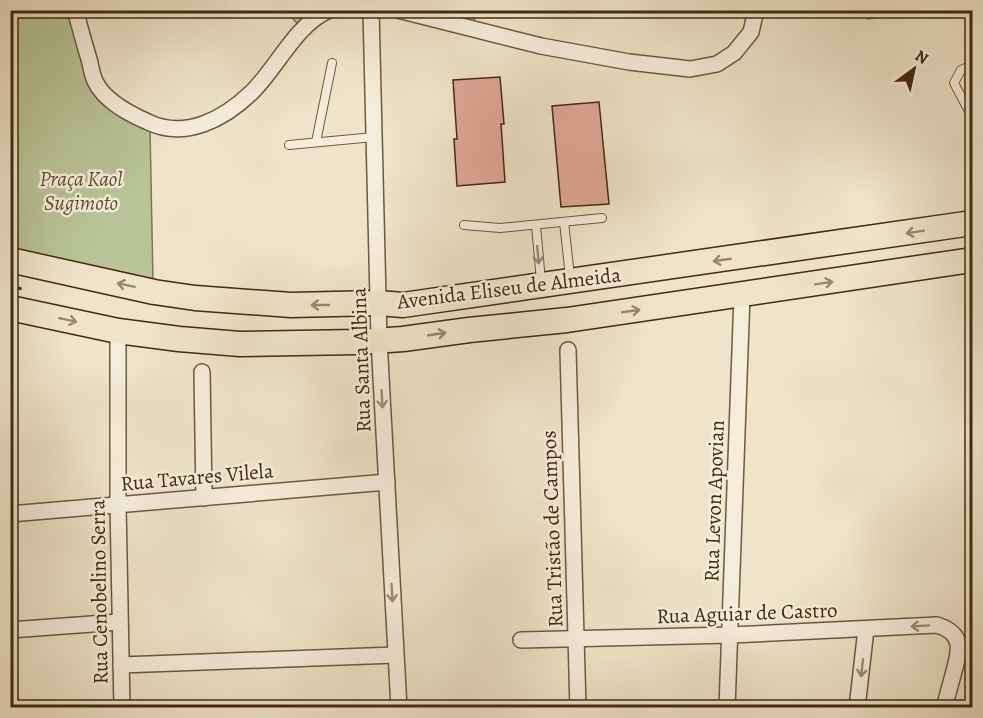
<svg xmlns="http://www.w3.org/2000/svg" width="983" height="718" font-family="Alegreya,serif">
<rect width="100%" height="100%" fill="#efe4c9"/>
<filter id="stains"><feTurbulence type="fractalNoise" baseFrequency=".00333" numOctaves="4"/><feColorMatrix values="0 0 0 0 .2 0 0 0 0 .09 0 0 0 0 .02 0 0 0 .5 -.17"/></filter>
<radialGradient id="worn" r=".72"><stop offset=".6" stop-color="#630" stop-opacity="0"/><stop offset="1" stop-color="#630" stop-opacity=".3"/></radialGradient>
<g fill="#b8c497" stroke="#7e7652" stroke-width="1.5">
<polygon points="10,11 68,11 95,91 150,130 153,281 11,252"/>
<polygon points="286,11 329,11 303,30"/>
<polygon points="398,11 483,11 466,27"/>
<polygon points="864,11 917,11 868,19"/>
</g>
<g fill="#e1a796" stroke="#45290c" stroke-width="1.5">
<polygon points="500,77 504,124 501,124 505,182 457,186 454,139 457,139 453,80"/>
<polygon points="599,102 609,204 561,207 552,106"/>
</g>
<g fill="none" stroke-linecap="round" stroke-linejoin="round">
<defs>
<g id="lane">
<polyline points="972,65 961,70 954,83 972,117"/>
<polyline points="316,142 332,63"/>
<polyline points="289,145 374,137"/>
<polyline points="564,222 570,277"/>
<polyline points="464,225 500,228 602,218"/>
<polyline points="536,226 541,281"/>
</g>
<g id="street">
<path d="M 75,10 C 80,27 84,43 89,59 C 91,66 92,75 95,81 C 104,101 130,114 148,122 C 185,140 224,119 251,93 C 278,67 294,26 329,10"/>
<polyline points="371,10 379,340 399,708"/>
<polyline points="398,10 541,46 629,62 690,69 717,64 734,53 751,32 756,10"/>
<polyline points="118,331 118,505 122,708"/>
<polyline points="568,350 578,708"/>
<polyline points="202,372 204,498"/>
<polyline points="10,514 387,482"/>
<polyline points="10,630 119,622"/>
<path d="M 521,640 L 731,635 L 937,625 C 966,634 959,652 953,675 C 950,686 947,697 944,708"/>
<polyline points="121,665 395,655"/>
<polyline points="727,708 742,295"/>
<polyline points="857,708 866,629"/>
</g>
<g id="primary">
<polyline points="10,260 154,292 195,298 291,305 378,303 403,305 972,223"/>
<polyline points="10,308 118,331 179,339 240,344 358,342 403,339 469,330 567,320 972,260"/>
</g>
</defs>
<use href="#lane" stroke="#70583b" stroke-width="10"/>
<use href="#street" stroke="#70583b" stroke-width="18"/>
<use href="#primary" stroke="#45290c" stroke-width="27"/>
<polyline stroke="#45290c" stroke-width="3" stroke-dasharray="4.5 3" stroke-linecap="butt" points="10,286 22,289"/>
<use href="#lane" stroke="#f5eddc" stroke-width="8"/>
<use href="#street" stroke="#f5eddc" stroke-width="15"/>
<use href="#primary" stroke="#efe4c9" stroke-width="24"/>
</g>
<defs><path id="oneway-shaft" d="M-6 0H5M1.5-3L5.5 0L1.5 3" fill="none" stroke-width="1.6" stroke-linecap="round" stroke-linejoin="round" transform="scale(1.5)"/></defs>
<g stroke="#9a866a">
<use href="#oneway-shaft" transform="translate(915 232) rotate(171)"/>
<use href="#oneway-shaft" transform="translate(722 260) rotate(172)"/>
<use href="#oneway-shaft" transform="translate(824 283) rotate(-9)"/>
<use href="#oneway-shaft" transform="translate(126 285) rotate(-168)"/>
<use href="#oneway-shaft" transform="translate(320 305) rotate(-180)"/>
<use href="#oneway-shaft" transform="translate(631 311) rotate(-8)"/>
<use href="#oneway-shaft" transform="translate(68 320) rotate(12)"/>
<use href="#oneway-shaft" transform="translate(437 334) rotate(-8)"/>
</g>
<g stroke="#9d8b74">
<use href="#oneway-shaft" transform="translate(538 255) rotate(85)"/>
<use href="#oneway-shaft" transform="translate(382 399) rotate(87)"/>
<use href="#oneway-shaft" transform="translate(392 593) rotate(87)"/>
<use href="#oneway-shaft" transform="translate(920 626) rotate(176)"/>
<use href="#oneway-shaft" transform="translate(862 668) rotate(97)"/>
</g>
<g text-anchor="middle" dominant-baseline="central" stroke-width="5" stroke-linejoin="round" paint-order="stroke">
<g font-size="21" font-style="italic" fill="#62502f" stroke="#f5eddc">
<text x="81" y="179">Praça Kaol<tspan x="81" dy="24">Sugimoto</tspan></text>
</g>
<g font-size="21" fill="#45290c" stroke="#f5eddc">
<text transform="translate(509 288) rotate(-7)">Avenida Eliseu de Almeida</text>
<text transform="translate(361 360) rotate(-92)">Rua Santa Albina</text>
<text transform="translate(197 477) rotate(-5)">Rua Tavares Vilela</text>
<text transform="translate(714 501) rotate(-88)">Rua Levon Apovian</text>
<text transform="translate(552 529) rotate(-92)">Rua Tristão de Campos</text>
<text transform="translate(99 592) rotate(-91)">Rua Cenobelino Serra</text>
<text transform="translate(747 613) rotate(-2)">Rua Aguiar de Castro</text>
</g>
</g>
<rect width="983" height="718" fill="none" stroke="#efe4c9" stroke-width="36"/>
<rect x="12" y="12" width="959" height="694" fill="none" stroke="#45290c" stroke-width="3"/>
<rect x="18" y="18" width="947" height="682" fill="none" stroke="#45290c" stroke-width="1.5"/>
<g transform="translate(914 69) rotate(33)" stroke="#f5eddc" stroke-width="4.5" paint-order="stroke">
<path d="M0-4.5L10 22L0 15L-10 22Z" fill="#45290c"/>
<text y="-9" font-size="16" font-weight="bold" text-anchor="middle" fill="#45290c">N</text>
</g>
<rect width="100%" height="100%" filter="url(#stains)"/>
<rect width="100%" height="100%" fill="url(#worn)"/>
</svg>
